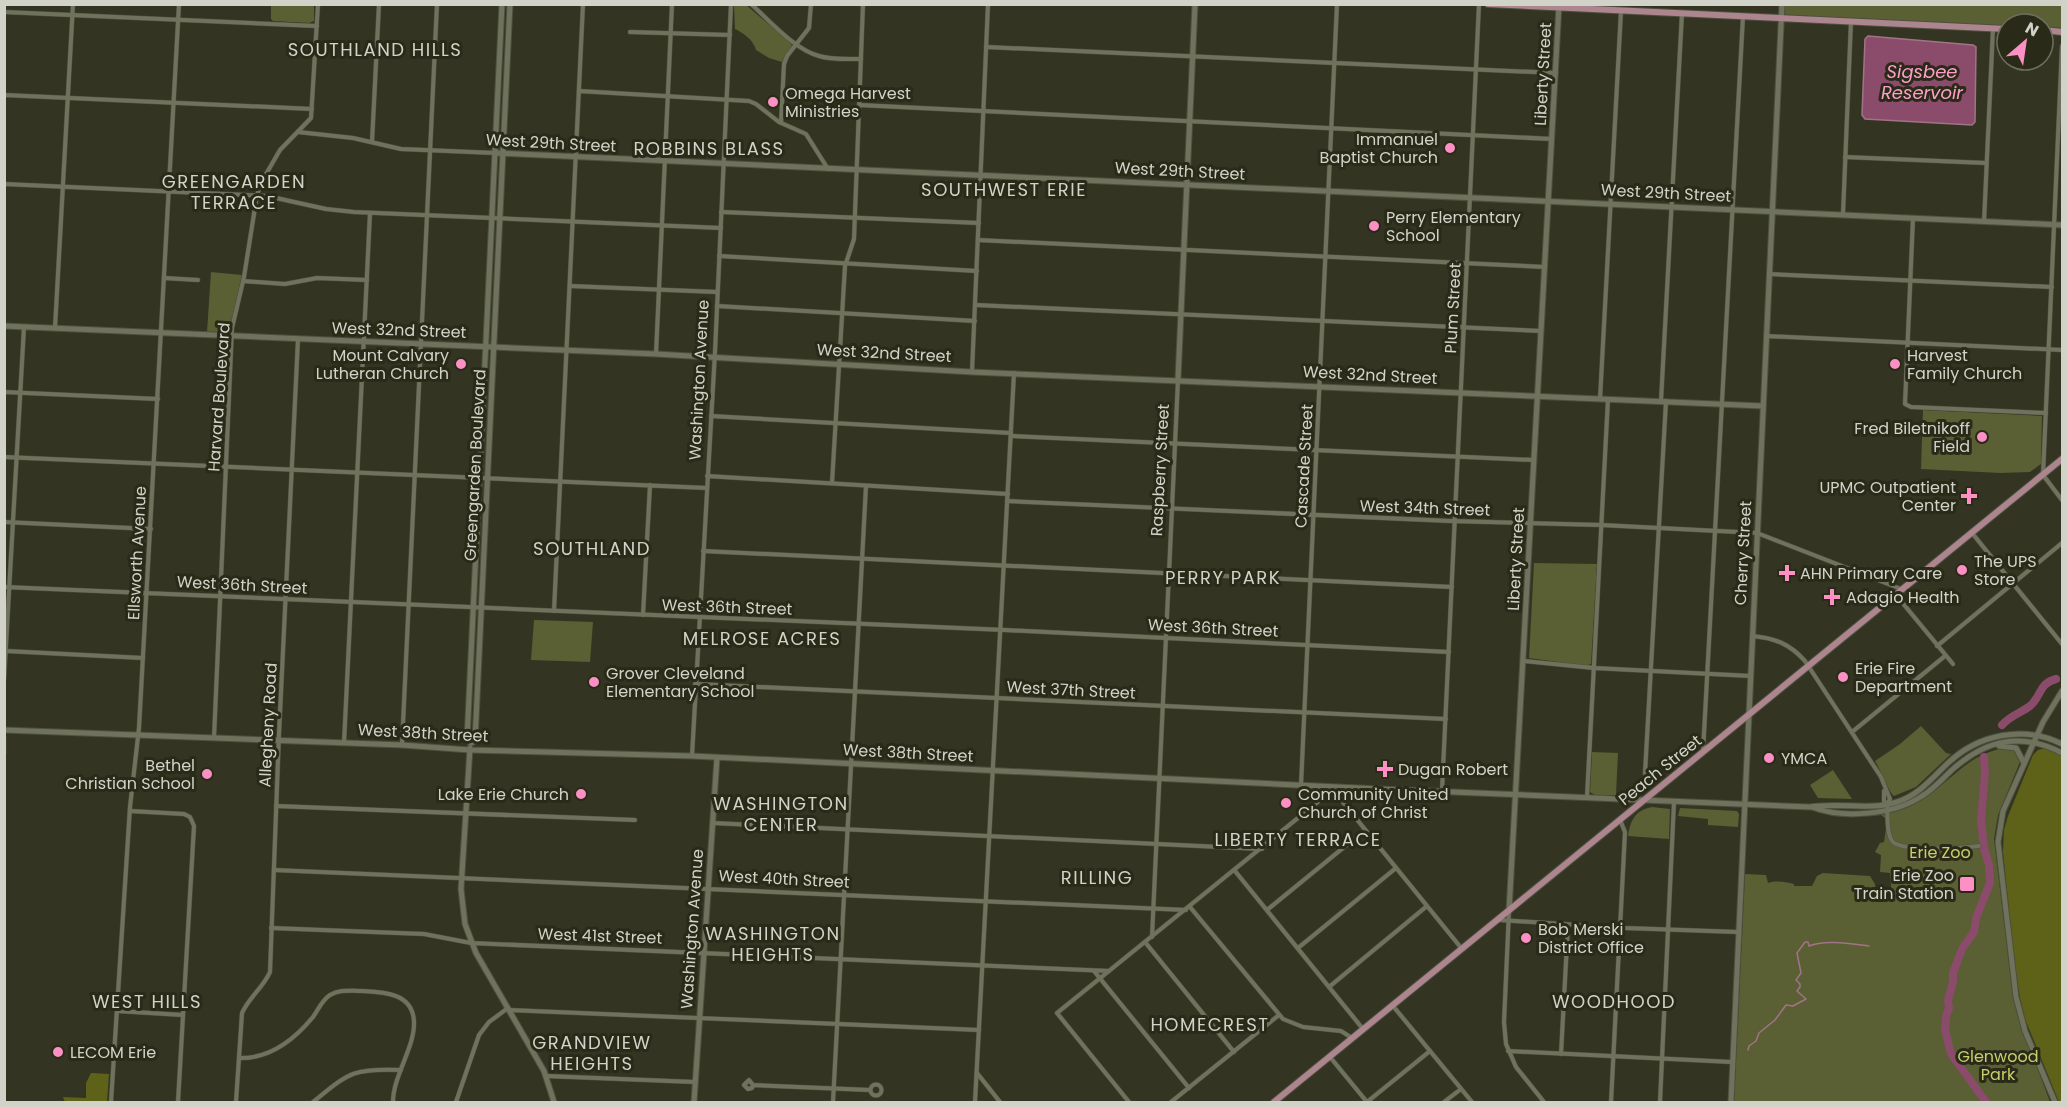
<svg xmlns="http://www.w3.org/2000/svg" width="2067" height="1107" font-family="Poppins,sans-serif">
<rect width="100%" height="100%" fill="#333522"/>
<g fill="#5b5f34">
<polygon points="1784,4 2062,5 2061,26 2061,28 2043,27 2043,24 2007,24 2007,26 1786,15 1784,12"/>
<polygon points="271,5 314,5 314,21 309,23 273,21 271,19"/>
<path d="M 734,5 L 746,5 L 791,43 L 792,46 L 782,62 L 769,58 L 756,50 C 753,39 743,33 735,29 Z"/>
<polygon points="211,272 242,275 232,319 226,332 207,332"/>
<polygon points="1923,410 2042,416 2041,464 2030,472 2000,473 1921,469"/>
<polygon points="1534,563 1597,564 1591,664 1586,666 1529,658"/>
<polygon points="534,620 593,622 590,662 531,660"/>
<path d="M 1921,726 L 1946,753 L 1951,754 L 1916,787 L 1894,796 C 1889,793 1880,769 1875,761 L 1900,744 Z"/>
<path d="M 2003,748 L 2013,748 L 2019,755 L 2020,762 L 1998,815 L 1994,839 L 2011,981 L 2017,1013 L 2050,1102 L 1734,1102 L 1745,874 L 1766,875 L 1768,883 C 1777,880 1785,882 1794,884 L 1794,886 L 1812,886 L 1817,876 L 1823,873 L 1870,876 L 1875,884 L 1875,895 L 1878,895 L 1878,898 L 1892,898 L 1890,873 L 1880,872 L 1881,855 L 1875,852 L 1880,843 L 1884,842 L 1886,828 L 1885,818 L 1881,815 C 1895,811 1909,808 1921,800 C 1952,781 1964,757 2003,748 Z"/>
<polygon points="1592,752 1618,753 1616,795 1595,795 1590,792"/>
<polygon points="1833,770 1852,799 1818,798 1810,785"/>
<path d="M 1652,807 L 1670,809 L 1669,839 L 1628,836 C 1630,821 1635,810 1652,807 Z"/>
<polygon points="1680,808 1737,811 1739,814 1738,827 1708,825 1708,819 1678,816"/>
</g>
<g fill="#5e6219">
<polygon points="2045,748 2062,756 2062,1102 2059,1102 2025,1019 2020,998 2014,961 2003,851 2004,830 2008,816 2033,755 2038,750"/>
<polygon points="91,1073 109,1074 107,1102 65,1102 63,1097 86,1098 86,1083"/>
</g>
<polygon fill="#8b4b6a" stroke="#a07486" stroke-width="1.5" points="1868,36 1973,45 1976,47 1975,122 1972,125 1865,119 1862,115 1865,39"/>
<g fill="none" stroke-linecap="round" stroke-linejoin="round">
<path stroke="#a07486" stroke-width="1.5" d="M 1748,1050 L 1749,1046 L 1756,1041 L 1759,1033 L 1775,1020 L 1786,1005 L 1793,1006 L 1806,999 L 1797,991 L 1800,987 L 1800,984 L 1796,980 L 1801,973 L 1797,953 L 1805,942 L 1808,942 L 1809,946 C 1825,939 1852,944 1869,946"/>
<g stroke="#8b4b6a" stroke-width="8">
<path d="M 2002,725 C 2011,715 2021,713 2030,706 C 2041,697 2039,683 2056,679"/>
<polyline points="1984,757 1985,773 1981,820 1984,848 1989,865 1990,883 1976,918 1974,932 1962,949 1953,973 1953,982 1948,1000 1949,1008 1946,1016 1945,1030 1951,1054 1986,1102"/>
</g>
<defs>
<g id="street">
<path d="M 751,4 C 770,21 795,50 819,56 C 832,60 847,59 861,59"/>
<polyline points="4,12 317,26"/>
<polyline points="630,32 730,35"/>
<polyline points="2062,46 2043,475 2062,500"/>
<polyline points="986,47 1556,73"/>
<polyline points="579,91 749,101 756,104 779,122 806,134 828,169"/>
<polyline points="4,95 312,109"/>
<polyline points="859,105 1552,139"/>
<polyline points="781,123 784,64 787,56 809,28 811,4"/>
<polyline points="298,132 353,138 401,149 495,153"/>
<polyline points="372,142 379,4"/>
<polyline points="1845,157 1986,163"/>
<polyline points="4,184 267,196 326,209 354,212 721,228"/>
<polyline points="721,212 979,223"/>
<polyline points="1843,214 1851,21"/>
<polyline points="1913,218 1905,404 1911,407 2046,413"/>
<polyline points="1984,222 1993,28"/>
<polyline points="978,240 1545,267"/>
<polyline points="719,256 977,271"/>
<polyline points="1769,274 2052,287"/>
<polyline points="164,278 198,280"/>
<polyline points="243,281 285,284 317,278 367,280"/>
<polyline points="570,286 717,292"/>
<polyline points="976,305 1541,331"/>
<polyline points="717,306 975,321"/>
<polyline points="55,328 73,4"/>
<polyline points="1766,336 2062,350"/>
<polyline points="656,354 672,4"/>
<polyline points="972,372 988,4"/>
<polyline points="4,392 158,399"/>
<polyline points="1600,399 1621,11"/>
<polyline points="1661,401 1682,13"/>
<polyline points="711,416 1011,433"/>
<polyline points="1011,436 1534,460"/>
<polyline points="4,457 707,488"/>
<polyline points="707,476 1008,494"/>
<polyline points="832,483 845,266 854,239 863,4"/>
<polyline points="1007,501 1450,521 1601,525 1757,533 1901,589"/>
<polyline points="4,522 151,529"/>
<polyline points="1972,533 2062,644"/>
<polyline points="703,551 1452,587"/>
<polyline points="4,587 1005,630 1449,652"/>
<polyline points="1896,595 1953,664"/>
<polyline points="554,611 583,4"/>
<polyline points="643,615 650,485"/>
<path d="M 1752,636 C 1775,638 1790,644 1805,661 L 1881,777 L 1890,799 L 1887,804"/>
<polyline points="1937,646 2062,543"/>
<polyline points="6,651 143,658"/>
<polyline points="1524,661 1594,668 1751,676"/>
<polyline points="4,680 24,327"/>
<polyline points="695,684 1446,719"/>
<polyline points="1852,732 1945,656"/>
<polyline points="4,737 4,753"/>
<polyline points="214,738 232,328 244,277 257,195 262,181 280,150 311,118 318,4"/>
<polyline points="344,743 370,213"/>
<polyline points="402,745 437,4"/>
<polyline points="1703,752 1743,16"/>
<polyline points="692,756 715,352 731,4"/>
<polyline points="1647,783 1645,773 1666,401"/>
<polyline points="1301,785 1337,4"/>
<polyline points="1333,790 1462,949"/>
<polyline points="1442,791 1479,4"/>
<path d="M 1884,791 L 1884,801 L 1887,804 C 1888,814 1886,835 1893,842 C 1904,852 1964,848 1979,846"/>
<polyline points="1587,797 1608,399"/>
<polyline points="276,806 635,820"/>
<polyline points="130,811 184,814 190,817 194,826 178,1102"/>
<polyline points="713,823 1262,849"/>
<polyline points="274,870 1186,910"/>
<polyline points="1235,871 1363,1029"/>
<polyline points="1190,907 1283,1019 1303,1027 1341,1031 1352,1038"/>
<polyline points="1267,910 1365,830"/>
<polyline points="1509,911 1504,1022 1506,1044 1516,1067 1544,1102"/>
<polyline points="1500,920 1625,928 1738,932"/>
<polyline points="271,928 424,934 471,943 1109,971"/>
<polyline points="1152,937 1178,380"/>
<polyline points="1145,942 1234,1052"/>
<polyline points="1298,948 1396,868"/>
<polyline points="1094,971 1189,1088"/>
<polyline points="1329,987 1427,906"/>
<polyline points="1393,1006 1472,1102"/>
<polyline points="509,1010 979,1030"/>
<polyline points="117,1011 183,1015"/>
<polyline points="1508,1051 1732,1062"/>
<polyline points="1561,1054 1568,925"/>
<polyline points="1330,1057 1367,1102"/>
<path d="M 239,1058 C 269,1059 294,1040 313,1017 C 318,1010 322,1000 330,995 C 340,989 350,991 362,991 C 384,992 413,993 414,1022 C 415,1047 393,1076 393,1102"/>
<polyline points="977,1073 1000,1102"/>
<polyline points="546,1076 695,1082"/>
<circle cx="876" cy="1090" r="5.5"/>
<polyline points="753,1085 749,1080 744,1085 748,1089 752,1088 753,1085 870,1090"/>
<polyline points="111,1102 130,807 139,728 179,4"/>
<path d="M 236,1102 L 242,1013 C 249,997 263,988 270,972 L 279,734 L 298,339"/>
<path d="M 313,1102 C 349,1073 352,1068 401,1070"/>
<polyline points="456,1102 479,1035 489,1022 508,1008"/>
<polyline points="833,1102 866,486"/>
<polyline points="975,1102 1014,373"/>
<polyline points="1129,1102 1057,1013 1335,788"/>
<polyline points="1171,1102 1279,1015"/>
<polyline points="1367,1102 1430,1051"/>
<polyline points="1444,1102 1461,1089"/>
<polyline points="1611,1102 1625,832 1620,820"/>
<polyline points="1660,1102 1674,802"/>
</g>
<g id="secondary">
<polyline points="495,153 2062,225"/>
<polyline points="4,326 656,354 972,372 1763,406"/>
<polyline points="1178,379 1195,4"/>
<path d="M 4,730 L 402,745 L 470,750 L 692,756 L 1380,789 L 1810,807 C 1839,802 1869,811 1897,802 C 1919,795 1932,778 1948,763 C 1979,734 2024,725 2062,744"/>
<polyline points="471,743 475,741 510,4"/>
<polyline points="471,743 467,740 502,4"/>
<polyline points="1999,746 2016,748 2024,763"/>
<polyline points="470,748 461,889 465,924 476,953 544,1071 554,1102"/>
<path d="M 1812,807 C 1843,819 1894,815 1922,796 C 1934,789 1943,778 1953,769 C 1987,739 2022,732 2062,753"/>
<polyline points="1509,911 1559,5"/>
<polyline points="694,1102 717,758"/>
<polyline points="1731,1102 1782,4"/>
<polyline points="2055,1102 2025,1031 2016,997 1998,842 2003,811 2043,722 2062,691"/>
</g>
<g id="primary">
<polyline points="1488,4 2007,29"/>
<polyline points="2043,30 2062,32"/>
<polyline points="1274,1102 2062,459"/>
</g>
</defs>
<use href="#street" stroke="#4e503f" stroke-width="5"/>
<use href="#secondary" stroke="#4e503f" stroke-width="7"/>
<use href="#primary" stroke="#4e503f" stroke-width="8"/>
<use href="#street" stroke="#6f725c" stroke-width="4"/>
<use href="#secondary" stroke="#6f725c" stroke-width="5"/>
<use href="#primary" stroke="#ac858e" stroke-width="6"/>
</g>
<g fill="#fc8fc3" stroke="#292b18" stroke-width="2">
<circle cx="773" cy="102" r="6"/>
<circle cx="1450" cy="148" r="6"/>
<circle cx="1374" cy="226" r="6"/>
<circle cx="461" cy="364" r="6"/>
<circle cx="1895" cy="364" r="6"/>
<circle cx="1982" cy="437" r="6"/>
<path d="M1966 487h6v6h6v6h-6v6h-6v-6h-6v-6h6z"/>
<circle cx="1962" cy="570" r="6"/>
<path d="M1784 564h6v6h6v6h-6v6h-6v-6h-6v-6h6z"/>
<path d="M1829 588h6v6h6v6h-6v6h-6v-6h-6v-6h6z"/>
<circle cx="1843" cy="677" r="6"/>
<circle cx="594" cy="682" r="6"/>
<circle cx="1769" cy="758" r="6"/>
<path d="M1382 760h6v6h6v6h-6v6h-6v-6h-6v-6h6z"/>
<circle cx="207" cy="774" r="6"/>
<circle cx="581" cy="794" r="6"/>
<circle cx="1286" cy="803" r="6"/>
<rect x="1959" y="876" width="16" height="16" rx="3"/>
<circle cx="1526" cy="938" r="6"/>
<circle cx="58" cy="1052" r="6"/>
</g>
<g text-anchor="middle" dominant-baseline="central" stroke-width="6" stroke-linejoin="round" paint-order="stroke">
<g font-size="16" fill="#d2d3c8" stroke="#292b18">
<text transform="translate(1543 74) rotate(-87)">Liberty Street</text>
<text transform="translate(551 143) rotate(3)">West 29th Street</text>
<text transform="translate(1180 171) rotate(3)">West 29th Street</text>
<text transform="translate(1666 193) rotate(3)">West 29th Street</text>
<text transform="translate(1453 308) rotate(-87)">Plum Street</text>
<text transform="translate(399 330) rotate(2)">West 32nd Street</text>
<text transform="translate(884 353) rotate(3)">West 32nd Street</text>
<text transform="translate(1370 375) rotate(3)">West 32nd Street</text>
<text transform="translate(699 380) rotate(-87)">Washington Avenue</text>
<text transform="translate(219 397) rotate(-86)">Harvard Boulevard</text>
<text transform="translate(475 465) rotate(-87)">Greengarden Boulevard</text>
<text transform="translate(1304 466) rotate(-87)">Cascade Street</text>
<text transform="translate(1160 470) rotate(-87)">Raspberry Street</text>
<text transform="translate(1425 508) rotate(2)">West 34th Street</text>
<text transform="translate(137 553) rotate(-87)">Ellsworth Avenue</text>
<text transform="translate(1743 553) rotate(-87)">Cherry Street</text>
<text transform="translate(1516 559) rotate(-87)">Liberty Street</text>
<text transform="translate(242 585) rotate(3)">West 36th Street</text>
<text transform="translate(727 607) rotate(2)">West 36th Street</text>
<text transform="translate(1213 628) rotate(3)">West 36th Street</text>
<text transform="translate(1071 690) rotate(3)">West 37th Street</text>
<text transform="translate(268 725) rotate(-87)">Allegheny Road</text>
<text transform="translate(423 733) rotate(3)">West 38th Street</text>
<text transform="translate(908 753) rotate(3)">West 38th Street</text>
<text transform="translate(1660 770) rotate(-39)">Peach Street</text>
<text transform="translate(784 879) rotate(3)">West 40th Street</text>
<text transform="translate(692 929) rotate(-86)">Washington Avenue</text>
<text transform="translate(600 936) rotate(2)">West 41st Street</text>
</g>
<g font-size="16" fill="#d2d3c8" stroke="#292b18" text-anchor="start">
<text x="785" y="93">Omega Harvest<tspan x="785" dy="18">Ministries</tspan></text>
<text x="1438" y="139" text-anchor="end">Immanuel<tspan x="1438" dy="18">Baptist Church</tspan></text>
<text x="1386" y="217">Perry Elementary<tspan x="1386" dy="18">School</tspan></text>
<text x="449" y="355" text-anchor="end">Mount Calvary<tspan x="449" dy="18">Lutheran Church</tspan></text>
<text x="1907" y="355">Harvest<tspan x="1907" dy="18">Family Church</tspan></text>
<text x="1970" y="428" text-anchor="end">Fred Biletnikoff<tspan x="1970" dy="18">Field</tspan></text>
<text x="1956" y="487" text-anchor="end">UPMC Outpatient<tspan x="1956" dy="18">Center</tspan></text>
<text x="1974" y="561">The UPS<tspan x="1974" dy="18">Store</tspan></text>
<text x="1800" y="573">AHN Primary Care</text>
<text x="1846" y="597">Adagio Health</text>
<text x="1855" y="668">Erie Fire<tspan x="1855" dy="18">Department</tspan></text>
<text x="606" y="673">Grover Cleveland<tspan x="606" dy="18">Elementary School</tspan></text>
<text x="1781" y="758">YMCA</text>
<text x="195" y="765" text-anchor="end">Bethel<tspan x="195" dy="18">Christian School</tspan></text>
<text x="1398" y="769">Dugan Robert</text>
<text x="569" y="794" text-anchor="end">Lake Erie Church</text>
<text x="1298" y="794">Community United<tspan x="1298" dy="18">Church of Christ</tspan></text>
<text x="1954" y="875" text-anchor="end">Erie Zoo<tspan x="1954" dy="18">Train Station</tspan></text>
<text x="1538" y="929">Bob Merski<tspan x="1538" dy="18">District Office</tspan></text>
<text x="70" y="1052">LECOM Erie</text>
</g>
<g font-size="16" fill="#c7cf6c" stroke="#292b18">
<text x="1940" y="852">Erie Zoo</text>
<text x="1998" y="1056">Glenwood<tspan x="1998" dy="18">Park</tspan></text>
</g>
<g font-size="18" letter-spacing="1.5" fill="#d2d3c8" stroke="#292b18">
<text x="375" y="49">SOUTHLAND HILLS</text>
<text x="709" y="148">ROBBINS BLASS</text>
<text x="234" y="181">GREENGARDEN<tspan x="234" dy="21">TERRACE</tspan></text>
<text x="1004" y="189">SOUTHWEST ERIE</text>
<text x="592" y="548">SOUTHLAND</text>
<text x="1223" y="577">PERRY PARK</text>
<text x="762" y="638">MELROSE ACRES</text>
<text x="781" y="803">WASHINGTON<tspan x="781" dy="21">CENTER</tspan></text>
<text x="1298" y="839">LIBERTY TERRACE</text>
<text x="1097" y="877">RILLING</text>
<text x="773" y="933">WASHINGTON<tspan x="773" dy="21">HEIGHTS</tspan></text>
<text x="147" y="1001">WEST HILLS</text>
<text x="1614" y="1001">WOODHOOD</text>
<text x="1210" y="1024">HOMECREST</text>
<text x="592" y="1042">GRANDVIEW<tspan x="592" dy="21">HEIGHTS</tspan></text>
</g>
<g font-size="18" font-style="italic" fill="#fd9eca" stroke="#292b18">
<text x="1922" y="71">Sigsbee<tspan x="1922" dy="21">Reservoir</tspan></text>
</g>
</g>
<rect width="2067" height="1107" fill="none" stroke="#d2d3c8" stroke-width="12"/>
<g transform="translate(2025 42) rotate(29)"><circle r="28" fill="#292b18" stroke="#6d6e5e" stroke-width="1.5"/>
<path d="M0-4.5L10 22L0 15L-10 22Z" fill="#fc8fc3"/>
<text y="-9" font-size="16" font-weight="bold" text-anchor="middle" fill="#d2d3c8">N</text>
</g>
</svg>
